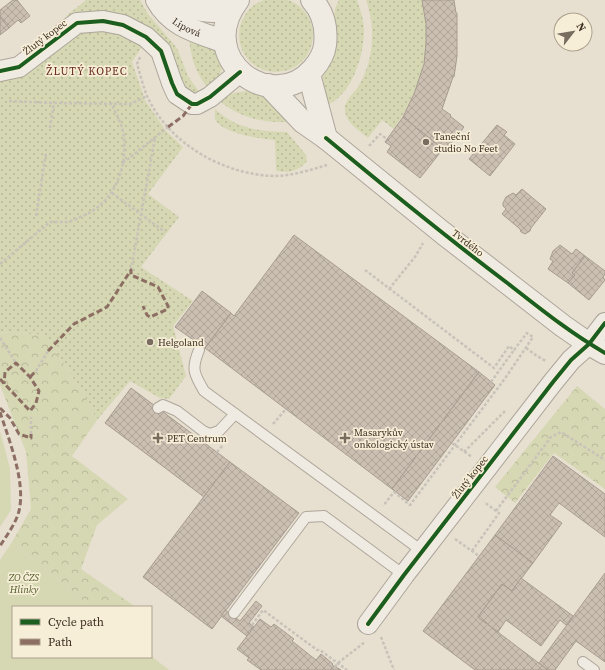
<svg xmlns="http://www.w3.org/2000/svg" width="605" height="670" font-family="'Source Serif 4',serif">
<defs>
<pattern id="grass-dots" width="8" height="8" patternUnits="userSpaceOnUse"><rect width="8" height="8" fill="#d6d7b3"/><path d="M2 2h.1M6 6h.1" fill="none" stroke="#b9b99a" stroke-width="1.8" stroke-linecap="round"/></pattern>
<pattern id="forest-crowns" width="20" height="18" patternUnits="userSpaceOnUse"><rect width="20" height="18" fill="#d6d7b3"/><path d="M2 6a3 3 0 1 1 6 0M12 15a3 3 0 1 1 6 0" fill="none" stroke="#b9b99a"/></pattern>
<pattern id="building-cross-hatch" width="8" height="8" patternUnits="userSpaceOnUse"><rect width="8" height="8" fill="#cbbfb2"/><path d="M0 0l8 8M0 8l8-8" fill="none" stroke="#afa499"/></pattern>
</defs>
<rect width="100%" height="100%" fill="#e7e0d1"/>
<g fill="url(#grass-dots)">
<circle cx="276" cy="35" r="37"/>
<path d="M 86,0 L 140,0 L 148,14 L 177,48 L 188,76 L 200,93 C 180,97 171,58 165,44 L 70,20 L 66,16 Z"/>
<path d="M 339,0 L 357,0 C 360,9 364,20 364,30 C 364,56 352,96 325,106 L 322,90 L 323,77 L 330,62 L 335,9 Z"/>
<path d="M 366,0 L 422,0 C 424,8 426,16 426,25 C 429,62 415,99 394,129 L 382,120 L 368,138 C 359,130 346,123 345,111 C 343,102 353,94 358,87 C 374,61 376,28 366,0 Z"/>
<polygon points="97,30 119,33 143,45 132,62 145,100 166,131 183,147 148,194 179,217 141,267 193,301 173,326 186,376 169,399 160,398 130,381 97,420 84,395 45,335 0,332 0,78 78,32"/>
<path d="M 189,38 C 195,40 202,41 207,44 C 219,50 226,65 219,76 C 216,80 211,84 207,87 C 195,72 191,57 189,38 Z"/>
<path d="M 248,91 L 270,98 L 288,122 C 263,123 241,118 221,102 C 228,93 237,92 248,91 Z"/>
<path d="M 215,109 C 235,128 260,132 287,132 L 306,155 L 307,161 C 298,172 289,173 276,171 L 275,140 C 260,139 226,134 216,121 C 214,118 215,113 215,109 Z"/>
</g>
<g fill="url(#forest-crowns)">
<polygon points="0,332 45,335 84,395 97,420 72,456 128,499 97,525 81,569 133,605 133,607 91,607 12,542 31,509 26,452 0,385"/>
<polygon points="577,386 605,409 605,489 554,453 515,503 495,487"/>
</g>
<g fill="#d6d7b3">
<polygon points="0,431 10,468 11,510 0,527"/>
<polygon points="12,542 91,607 13,607 13,657 151,657 151,656 169,670 0,670 0,560"/>
</g>
<g fill="url(#building-cross-hatch)" stroke="#a89c90">
<polygon points="13,0 17,0 30,16 21,23 18,20 9,28 0,17 0,10"/>
<polygon points="422,0 454,0 456,13 457,13 457,56 454,77 453,77 442,109 451,115 450,116 464,127 445,151 403,117 414,94 424,64 426,43 426,24"/>
<polygon points="0,17 9,28 0,35"/>
<polygon points="403,117 443,149 420,178 387,152 391,146 385,142"/>
<polygon points="497,125 507,132 504,135 515,144 490,176 469,159"/>
<polygon points="522,189 546,209 531,228 530,231 525,234 521,232 520,229 502,214 506,209 503,206 503,203 506,197 513,193 516,195"/>
<polygon points="294,235 479,372 392,489 205,348 231,313 234,316"/>
<polygon points="560,245 572,254 576,249 585,256 572,273 575,275 568,283 548,269 553,261 550,259 553,251"/>
<polygon points="585,256 605,271 605,274 603,277 605,280 589,300 568,283 575,275 572,273"/>
<polygon points="202,291 231,313 205,348 175,327"/>
<polygon points="479,372 495,385 408,501 392,489"/>
<polygon points="131,388 230,462 204,497 105,423"/>
<polygon points="553,456 605,494 605,537 559,503 550,515 562,523 533,563 495,535"/>
<polygon points="230,462 299,513 212,629 143,577"/>
<polygon points="495,535 533,563 512,591 502,584 478,617 548,670 475,670 423,631"/>
<polygon points="605,573 605,662 576,641 555,670 548,670 539,663"/>
<polygon points="521,578 573,616 566,625 560,620 541,646 506,620 498,632 478,617 502,584 512,591"/>
<polygon points="256,601 262,606 249,623 254,627 247,636 221,616 225,610 240,621"/>
<polygon points="260,619 271,627 274,624 294,639 292,641 316,660 321,654 333,664 332,665 341,670 261,670 247,660 249,658 237,649"/>
</g>
<g fill="none" stroke-linecap="round" stroke-linejoin="round">
<defs>
<g id="service">
<path d="M 199,350 C 191,369 194,374 204,391 L 422,551"/>
<polyline points="158,408 163,405 177,411 203,431 210,434 219,431 235,414"/>
<polyline points="234,613 306,517 324,516 404,575"/>
<polyline points="583,662 594,670"/>
</g>
<g id="minor">
<polyline points="0,71 19,67 77,23 103,21 123,25 146,37 161,51 172,83 177,94 192,104 197,104 210,97 240,72"/>
<polyline points="368,624 404,575 553,382 571,360 589,344 605,323"/>
</g>
<g id="tertiary">
<path id="s1" d="M 157,0 C 172,27 198,32 225,42"/>
<path d="M 181,0 C 198,13 210,11 230,11"/>
<path d="M 238,0 C 193,59 272,116 313,69 C 319,62 324,54 325,45 C 327,28 324,13 312,0"/>
<polyline points="309,74 326,138"/>
<polyline points="268,85 303,122 326,138 443,233 563,326 589,344 605,353"/>
</g>
</defs>
<use href="#service" stroke="#ada599" stroke-width="12"/>
<use href="#minor" stroke="#ada599" stroke-width="22"/>
<use href="#tertiary" stroke="#ada599" stroke-width="24"/>
<g stroke="#c8c2b9" stroke-width="2.5" stroke-dasharray="3 2" stroke-linecap="butt">
<path d="M 140,57 L 137,64 C 140,74 143,86 147,96 C 169,144 223,174 273,176 C 292,176 310,170 327,165"/>
<polyline points="9,101 54,103 130,104 147,96"/>
<polyline points="50,128 54,103"/>
<polyline points="369,146 380,134 387,139"/>
<polyline points="123,163 168,127"/>
<polyline points="112,193 165,232"/>
<polyline points="36,216 46,153"/>
<path d="M 0,264 L 50,222 C 55,222 61,222 66,222 C 70,222 76,219 80,217 C 113,205 127,171 124,137 C 123,125 116,114 111,103"/>
<polyline points="131,270 155,138"/>
<polyline points="365,270 494,368 509,346 514,350 527,333 533,337 506,377 410,505 394,492 383,506"/>
<polyline points="389,289 415,257 423,243"/>
<polyline points="0,338 16,363"/>
<polyline points="526,348 537,356 546,361"/>
<polyline points="36,371 48,351"/>
<polyline points="491,382 514,350"/>
<polyline points="273,424 286,409"/>
<polyline points="31,434 31,417"/>
<polyline points="452,443 472,457"/>
<polyline points="217,452 223,445"/>
<polyline points="464,452 505,411"/>
<polyline points="496,511 551,437 561,432 605,460"/>
<polyline points="455,539 479,556"/>
<polyline points="472,551 499,513 484,502"/>
<polyline points="252,625 263,610 317,650 320,650 347,670"/>
<polyline points="381,637 394,670"/>
<polyline points="335,667 338,663 365,642"/>
</g>
<use href="#service" stroke="#efebe3" stroke-width="10"/>
<use href="#minor" stroke="#efebe3" stroke-width="20"/>
<use href="#tertiary" stroke="#efebe3" stroke-width="22"/>
<g stroke="#8d6e63" stroke-width="3" stroke-dasharray="6 3" stroke-linecap="butt">
<polyline points="168,127 183,116 192,104"/>
<polyline points="48,351 74,324 107,307 131,270 131,275 158,287 168,306 168,309 150,317 147,315 143,306"/>
<polyline points="30,377 36,371"/>
<polyline points="0,379 30,411 36,403 39,391 30,377 16,363 5,372 4,384"/>
<polyline points="0,408 10,418 19,434 31,438 31,434"/>
<path d="M 0,412 C 9,440 26,482 19,511 C 16,523 7,535 0,546"/>
</g>
<defs>
<g id="cycleway">
<polyline points="0,71 19,67 77,23 103,21 123,25 146,37 161,51 172,83 177,94 192,104 197,104 210,97 240,72"/>
<path d="M 326,138 C 385,187 445,236 506,282 C 538,307 570,333 605,353"/>
<polyline points="368,624 404,575 553,382 571,360 589,344 605,323"/>
</g>
</defs>
<use href="#cycleway" stroke="#f7eed8" stroke-width="6"/>
<use href="#cycleway" stroke="#1b5e20" stroke-width="4"/>
</g>
<g fill="#786c5e" stroke="#f7eed8" stroke-width="1.5">
<circle cx="426" cy="142" r="4"/>
<circle cx="150" cy="342" r="4"/>
<path d="M156 432h4v4h4v4h-4v4h-4v-4h-4v-4h4z"/>
<path d="M343 432h4v4h4v4h-4v4h-4v-4h-4v-4h4z"/>
</g>
<g text-anchor="middle" dominant-baseline="central" stroke-width="3.5" stroke-linejoin="round" paint-order="stroke">
<g font-size="10" fill="#3d2e20" stroke="#f7eed8">
<text stroke="none"><textPath href="#s1" startOffset="41">Lipová</textPath></text>
<text transform="translate(45 37) rotate(-37)">Žlutý kopec</text>
<text transform="translate(468 243) rotate(38)">Tvrdého</text>
<text transform="translate(470 477) rotate(-52)">Žlutý kopec</text>
</g>
<g font-size="10" fill="#3d2e20" stroke="#f7eed8" text-anchor="start">
<text x="434" y="136">Taneční<tspan x="434" dy="12">studio No Feet</tspan></text>
<text x="158" y="342">Helgoland</text>
<text x="354" y="432">Masarykův<tspan x="354" dy="12">onkologický ústav</tspan></text>
<text x="167" y="438">PET Centrum</text>
</g>
<g font-size="10" font-style="italic" fill="#4d5a26" stroke="#f7eed8">
<text x="24" y="577">ZO ČZS<tspan x="24" dy="12">Hlinky</tspan></text>
</g>
<g font-size="11" letter-spacing="1" fill="#6b2e1e" stroke="#f7eed8">
<text x="87" y="71">ŽLUTÝ KOPEC</text>
</g>
</g>
<rect x="12" y="606" width="140" height="52" fill="#f7eed8" stroke="#ada18e"/>
<rect x="20" y="619" width="20" height="6" fill="#1b5e20" stroke="#ada18e"/>
<text x="48" y="626" font-size="12" fill="#3d2e20">Cycle path</text>
<rect x="20" y="639" width="20" height="6" fill="#8d6e63" stroke="#ada18e"/>
<text x="48" y="646" font-size="12" fill="#3d2e20">Path</text>
<g transform="translate(573 32) rotate(59)"><circle r="19" fill="#f7eed8" stroke="#ada18e"/>
<path d="M0-3L7 15L0 10L-7 15Z" fill="#786c5e"/>
<text y="-6" font-size="11" font-weight="bold" text-anchor="middle" fill="#3d2e20">N</text>
</g>
</svg>
